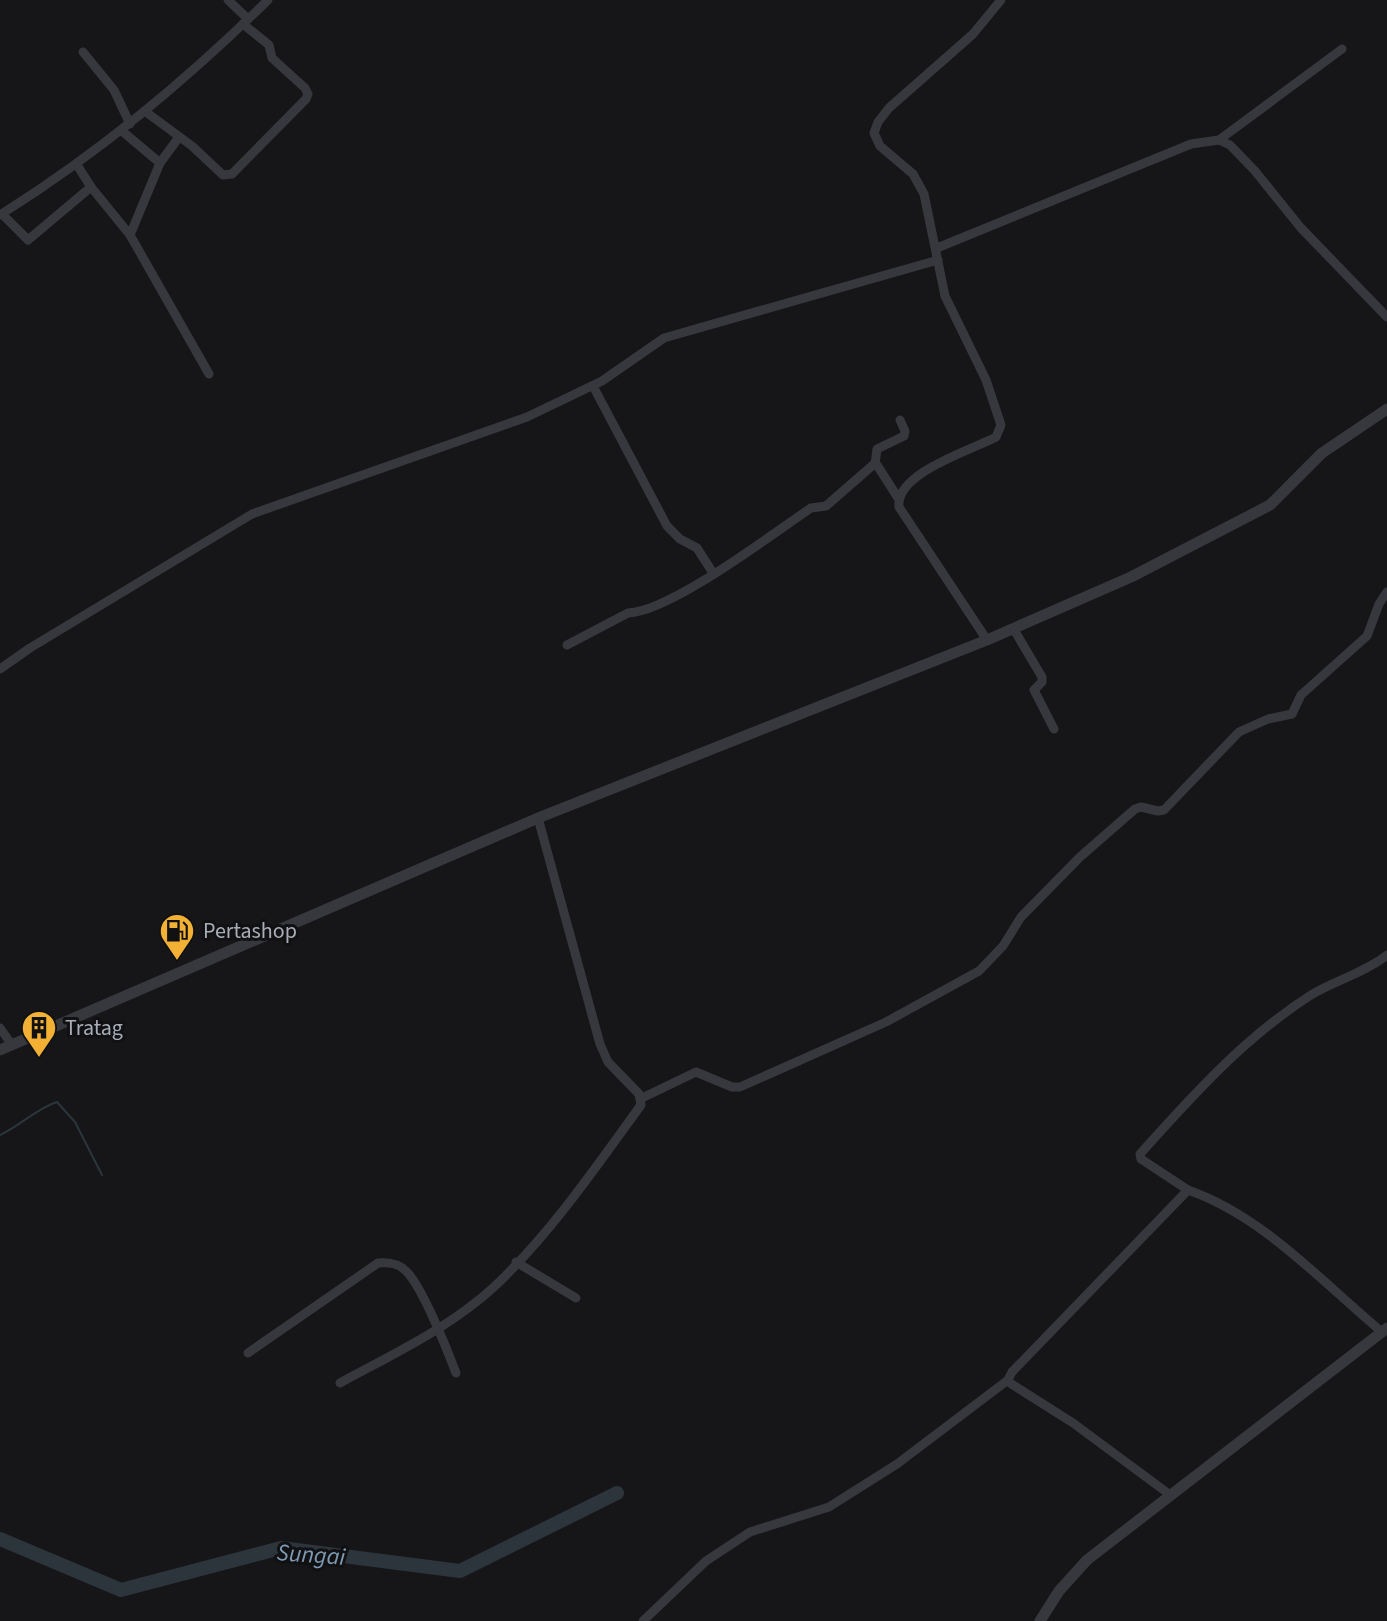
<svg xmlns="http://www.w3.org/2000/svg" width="1387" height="1621" font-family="'Source Sans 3',sans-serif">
<rect width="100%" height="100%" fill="#161618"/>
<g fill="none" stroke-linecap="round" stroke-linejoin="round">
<path stroke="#2c353c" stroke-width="2" d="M 0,1135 C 20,1126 37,1108 57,1102 L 75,1122 L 102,1175"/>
<polyline stroke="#2c353c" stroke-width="14" points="0,1539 121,1590 281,1548 460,1571 617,1493"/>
<g stroke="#37383d" stroke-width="9">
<polyline points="228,0 248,19"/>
<polyline points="83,52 114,90 130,124"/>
<polyline points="146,112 192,146 223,175 232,174 306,99 308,94 305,88 272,58 269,45 243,24"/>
<polyline points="122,131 160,163"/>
<polyline points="1219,140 1342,49"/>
<polyline points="77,165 91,187 130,235 209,374"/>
<polyline points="2,214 28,240 91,187"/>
<path d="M 0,215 C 100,152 183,83 268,0"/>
<polyline points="130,235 160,163 179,137"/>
<polyline points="937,248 1191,144 1219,140 1230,145 1255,171 1301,228 1387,317"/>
<polyline points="593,386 667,526 680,539 697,548 713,573"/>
<polyline points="875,464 877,449 904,436 905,431 900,420"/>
<polyline points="1013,628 1042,677 1042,682 1034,690 1054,729"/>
<path d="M 987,640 L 899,507 C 895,473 972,450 996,437 L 1001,425 L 986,380 L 945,296 L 924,194 L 913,174 L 880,146 L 874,133 L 878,122 L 889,108 L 973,34 L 1001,0"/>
<path d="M 567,645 L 628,613 C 670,612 772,534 811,508 L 826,506 L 873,465 L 877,465 L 898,498"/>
<polyline points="0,669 30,648 252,514 527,417 602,381 664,338 938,260"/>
<polyline points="0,1028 12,1045"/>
<polyline points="642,1098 696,1072 732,1087 740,1087 886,1022 979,971 1003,946 1021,917 1080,857 1135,809 1141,807 1158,811 1164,810 1239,732 1268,719 1292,714 1301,695 1367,636 1379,604 1387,592"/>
<path d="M 1188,1190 L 1141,1159 L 1140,1154 C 1192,1096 1245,1037 1311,995 C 1336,980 1364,973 1387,955"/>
<polyline points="516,1262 576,1298"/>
<path d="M 248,1353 L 378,1263 C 389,1262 399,1263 407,1272 C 423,1289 447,1349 456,1373"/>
<path d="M 340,1383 C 393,1354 451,1327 495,1286 C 551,1233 596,1167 641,1105 L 639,1094 L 608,1062 L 600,1044 L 538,818"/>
<path d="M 1169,1494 L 1073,1423 L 1010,1383 L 1008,1380 L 1012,1372 L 1188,1190 C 1263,1216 1322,1282 1382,1332"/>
<polyline points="643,1621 706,1561 750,1532 829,1507 897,1464 1008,1380"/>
</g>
<g stroke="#37383d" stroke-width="11">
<polyline points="0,1050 538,818 987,640 1131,577 1270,505 1322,453 1387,409"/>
<polyline points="1040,1621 1059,1591 1087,1560 1387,1328"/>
</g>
</g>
<defs>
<symbol id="fuel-pin" viewBox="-11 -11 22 30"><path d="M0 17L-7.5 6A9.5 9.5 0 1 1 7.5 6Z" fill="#f2b134" stroke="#111113"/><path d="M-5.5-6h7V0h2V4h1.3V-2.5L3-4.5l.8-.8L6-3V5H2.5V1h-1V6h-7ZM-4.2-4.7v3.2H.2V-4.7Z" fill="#111"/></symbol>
<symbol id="building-pin" viewBox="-11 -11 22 30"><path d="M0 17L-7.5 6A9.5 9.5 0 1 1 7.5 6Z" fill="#f2b134" stroke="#111113"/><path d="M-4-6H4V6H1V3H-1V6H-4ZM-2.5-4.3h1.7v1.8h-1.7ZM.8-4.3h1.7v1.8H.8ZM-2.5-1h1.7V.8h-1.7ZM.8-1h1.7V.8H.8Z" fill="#111"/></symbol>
</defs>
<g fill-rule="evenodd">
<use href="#fuel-pin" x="157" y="911" width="40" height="54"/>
<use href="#building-pin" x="19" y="1008" width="40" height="54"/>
</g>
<g text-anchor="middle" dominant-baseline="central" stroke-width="6" stroke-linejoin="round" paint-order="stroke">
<g font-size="22" fill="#a8adb8" stroke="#111113" text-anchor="start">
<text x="203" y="931">Pertashop</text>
<text x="65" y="1028">Tratag</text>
</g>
<g font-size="24" font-style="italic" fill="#7f9bb3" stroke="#111113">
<text transform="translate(311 1555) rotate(4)">Sungai</text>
</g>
</g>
</svg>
